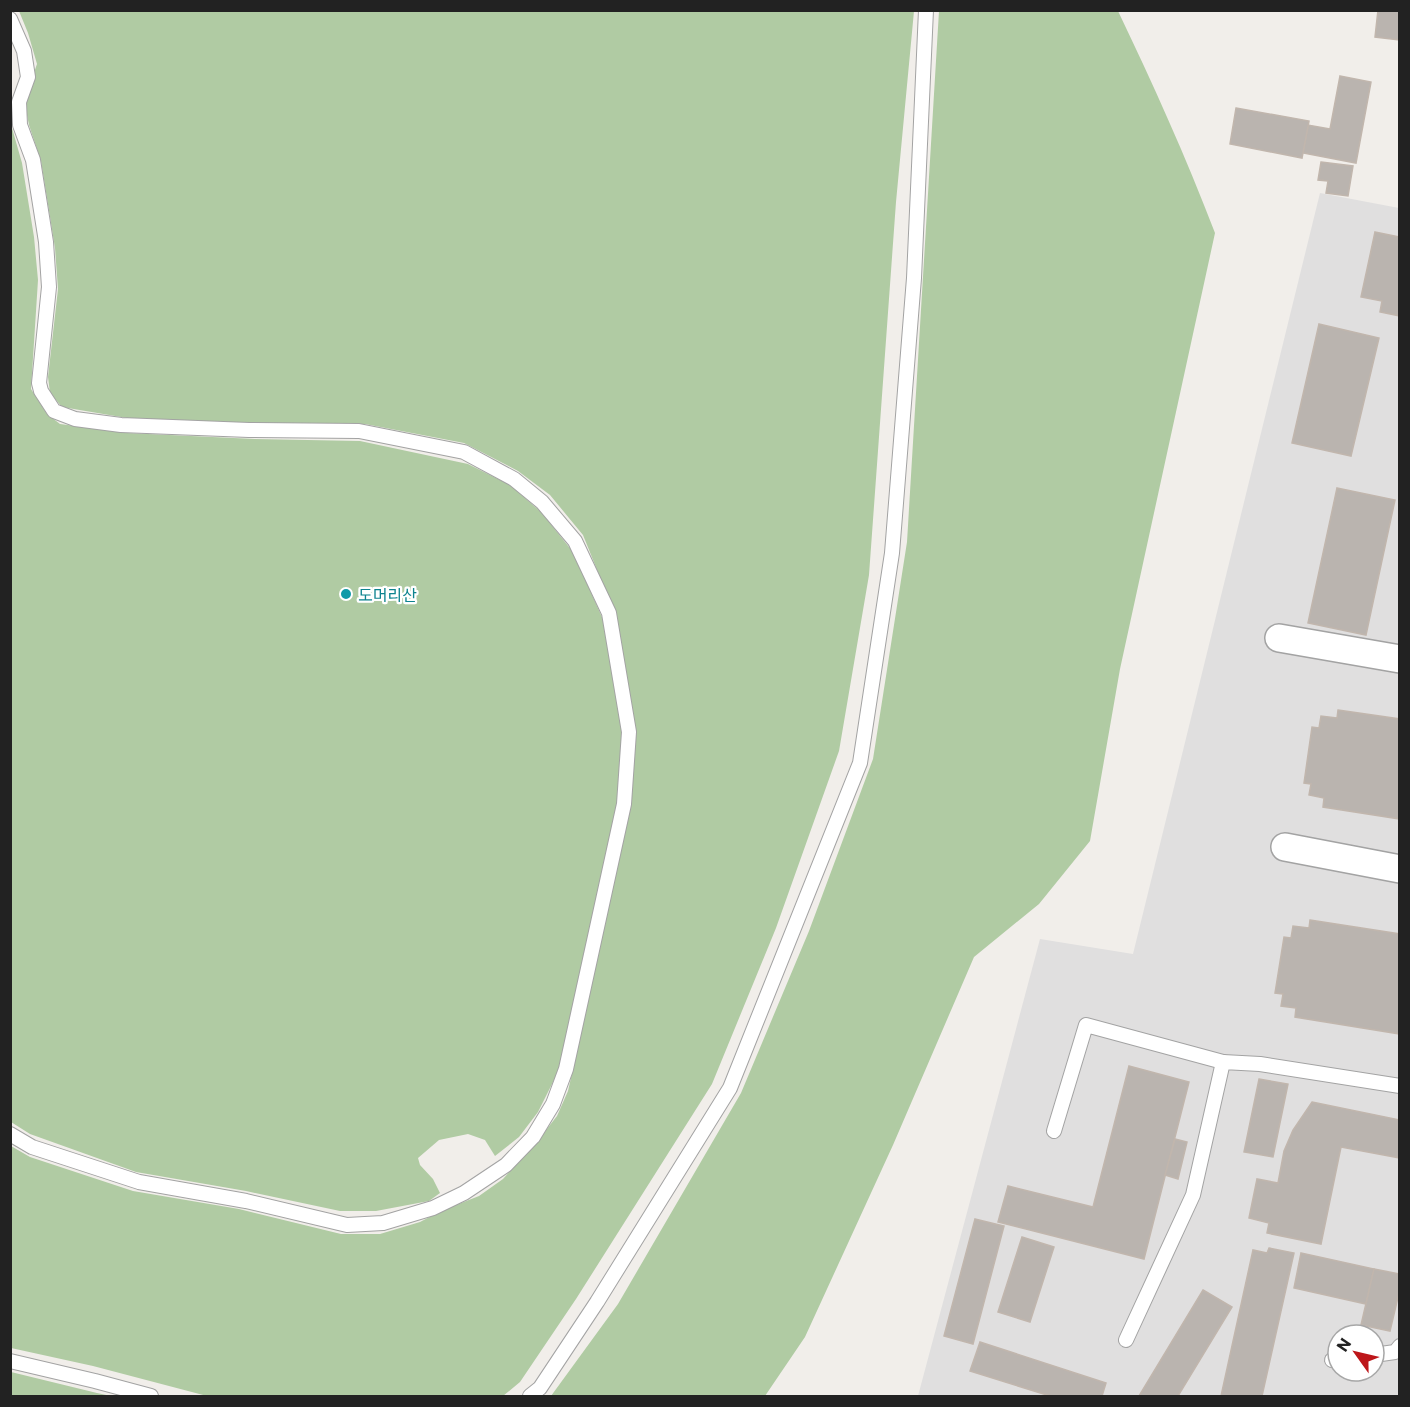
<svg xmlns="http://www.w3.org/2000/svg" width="1410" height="1407" font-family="Commissioner,'Noto Sans KR',sans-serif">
<rect width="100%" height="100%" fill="#f1eeea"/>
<path fill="#e0dfdf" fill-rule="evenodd" d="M 1320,193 L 1399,208 L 1399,1396 L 918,1396 L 1040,939 L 1133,954 ZM 1338,1335 L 1374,1335 L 1374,1371 L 1338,1371 Z"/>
<g fill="#b0cba3">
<polygon points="19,11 914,11 896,202 869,575 839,751 776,928 712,1084 576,1299 520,1382 503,1396 207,1396 93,1366 11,1348 11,1146 30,1157 133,1191 239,1209 341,1234 380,1234 420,1222 441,1211 479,1196 503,1179 539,1139 557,1116 568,1091 591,989 629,805 614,612 583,535 550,495 518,471 464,443 365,424 245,423 127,418 62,407 50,393 48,377 58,289 55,248 41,161 29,125 25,105 30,84 37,64 28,33"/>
<path d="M 939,11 L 1118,11 C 1153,84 1186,157 1215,233 L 1120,669 L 1090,841 L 1039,904 L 974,957 L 893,1145 L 805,1337 L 765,1396 L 551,1396 L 618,1304 L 741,1093 L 809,931 L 873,759 L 907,542 Z"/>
<polygon points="10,121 22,163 34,237 38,280 31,389 47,414 60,424 127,433 255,439 360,441 468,464 510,485 541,512 573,552 605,624 623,735 616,814 558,1072 538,1112 519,1137 495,1156 485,1140 468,1134 439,1140 418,1158 420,1165 433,1179 440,1193 429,1201 376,1211 340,1211 246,1191 136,1172 30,1134 11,1122"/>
<polygon points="11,1372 97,1393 111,1396 11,1396"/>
</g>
<g fill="#bab4af" stroke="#c1b6ad" stroke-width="1.5">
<polygon points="1378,10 1400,10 1399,40 1375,37"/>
<polygon points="1340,76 1371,82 1356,163 1303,153 1308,125 1330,129"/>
<polygon points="1236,108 1309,121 1302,158 1230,144"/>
<polygon points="1321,162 1353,166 1348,196 1326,193 1328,181 1318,180"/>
<polygon points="1375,232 1400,237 1400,316 1380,312 1382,301 1361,297"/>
<polygon points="1319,324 1379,338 1351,456 1292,443"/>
<polygon points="1337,488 1395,500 1366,635 1308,623"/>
<polygon points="1338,710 1400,719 1400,819 1323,807 1324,798 1309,795 1311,784 1304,783 1312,727 1319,728 1321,716 1337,718"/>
<polygon points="1310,920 1400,934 1400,1034 1295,1017 1296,1008 1281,1006 1283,994 1275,993 1284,937 1291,938 1293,926 1309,928"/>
<polygon points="1129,1066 1189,1082 1144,1259 998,1222 1008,1186 1093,1207"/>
<polygon points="1259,1079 1288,1084 1273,1157 1244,1152"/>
<polygon points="1312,1102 1400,1120 1400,1158 1341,1147 1321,1244 1267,1233 1269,1223 1249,1218 1257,1179 1278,1183 1284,1151 1293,1130"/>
<polygon points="1175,1139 1187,1142 1178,1179 1165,1175"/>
<polygon points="975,1219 1004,1226 973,1344 944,1336"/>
<polygon points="1022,1237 1054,1247 1030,1322 998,1312"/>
<polygon points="1269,1248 1294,1253 1262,1396 1221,1396 1253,1250 1267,1253"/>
<polygon points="1301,1253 1374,1269 1366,1304 1294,1288"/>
<polygon points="1374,1269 1400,1274 1400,1289 1390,1331 1361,1325"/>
<polygon points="1203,1290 1232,1307 1178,1396 1139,1396"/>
<polygon points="980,1342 1106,1383 1102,1396 1050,1396 970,1371"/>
</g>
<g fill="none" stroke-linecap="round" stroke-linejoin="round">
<defs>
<g id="service">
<polyline points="10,19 24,51 28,77 19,102 20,125 33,160 46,242 49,287 39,383 41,391 54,411 75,419 121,425 249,430 359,431 464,452 514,479 542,502 575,541 609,613 629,732 624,804 566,1069 553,1104 533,1137 506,1165 464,1193 433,1208 383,1223 347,1225 246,1201 139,1182 32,1147 10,1134"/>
<polyline points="1054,1131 1086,1025 1223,1062"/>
<polyline points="1126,1340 1193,1195 1223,1062 1260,1064 1400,1086"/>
<polyline points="1374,1355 1395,1352 1400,1346"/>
<polyline points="1332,1360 1338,1359"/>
<polyline points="10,1361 95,1381 151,1396"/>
<polyline points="530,1396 540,1388 597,1302 730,1088 860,763 892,553 914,278 926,10"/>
</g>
<g id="minor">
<polyline points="1279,638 1400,659"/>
<polyline points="1285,847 1400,869"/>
</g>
</defs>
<use href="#service" stroke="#a3a3a3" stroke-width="16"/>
<use href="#minor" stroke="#a3a3a3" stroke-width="30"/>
<use href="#service" stroke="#fff" stroke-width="14"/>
<use href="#minor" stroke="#fff" stroke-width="27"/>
</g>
<circle fill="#0f9aa8" stroke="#fff" stroke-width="2" cx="346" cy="594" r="6"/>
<g text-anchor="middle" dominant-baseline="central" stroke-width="4.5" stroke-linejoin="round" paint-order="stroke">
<g font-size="16" fill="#0d838f" stroke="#fff" text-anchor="start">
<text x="358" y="594">도머리산</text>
</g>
</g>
<rect width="1410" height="1407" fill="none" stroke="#222222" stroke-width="24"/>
<g transform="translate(1356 1353) rotate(304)"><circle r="28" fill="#ffffff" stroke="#a7a7a7" stroke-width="1.5"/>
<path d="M0-4.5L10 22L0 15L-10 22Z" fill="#bd161a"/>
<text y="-9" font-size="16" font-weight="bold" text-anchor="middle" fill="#222222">N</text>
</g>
</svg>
